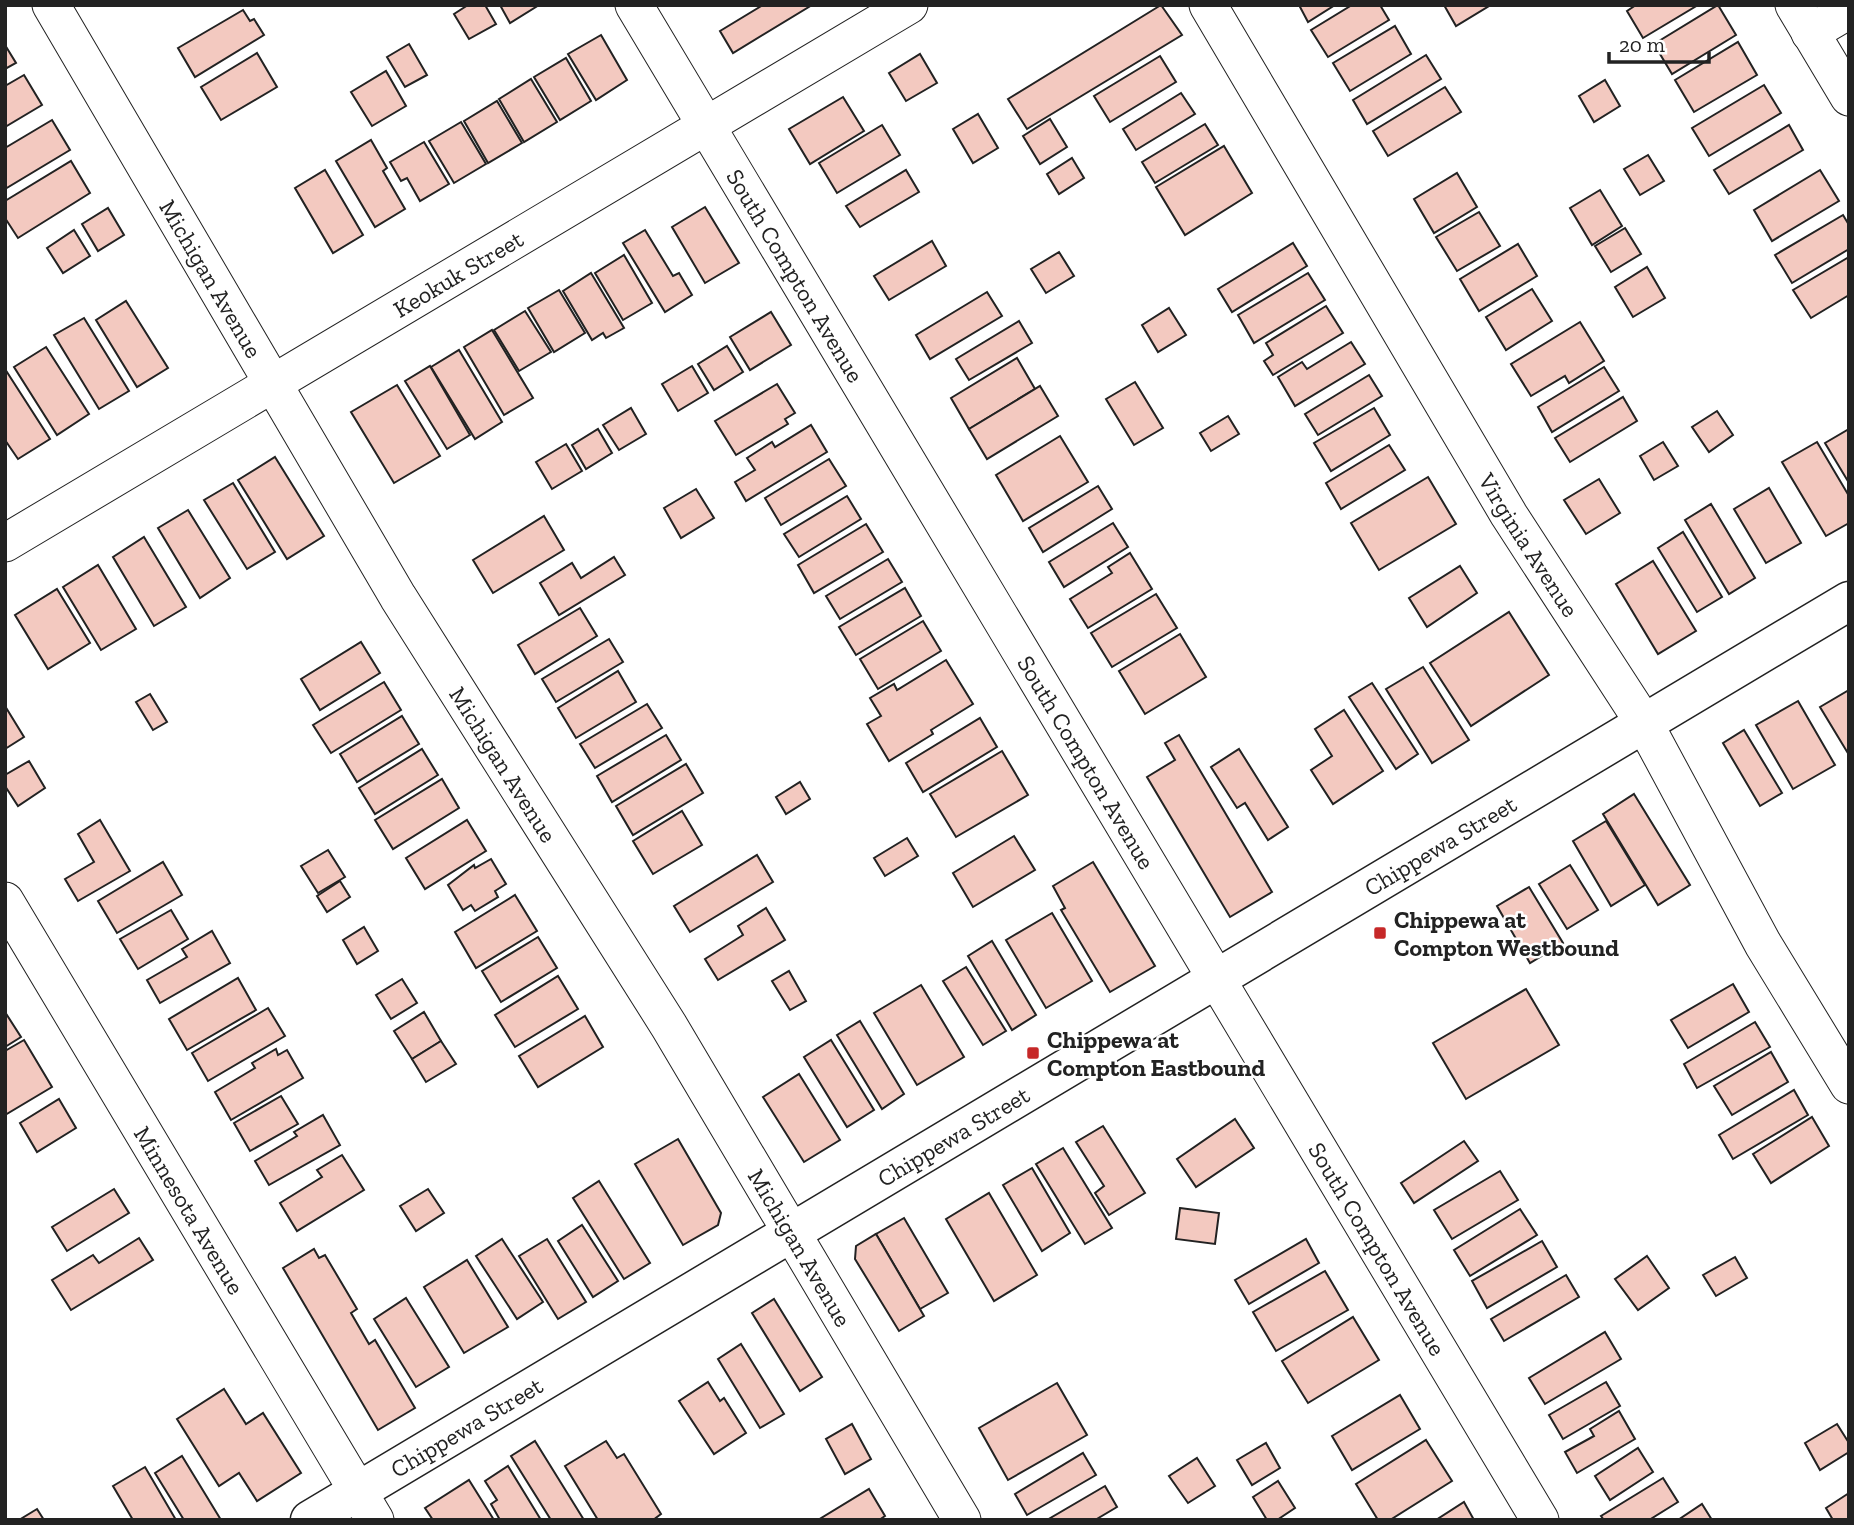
<svg xmlns="http://www.w3.org/2000/svg" width="1854" height="1525" font-family="'Zilla Slab',serif">
<rect width="100%" height="100%" fill="#fff"/>
<g fill="#f3c9c0" stroke="#222" stroke-width="2">
<polygon points="468,5 485,5 496,24 469,39 454,14"/>
<polygon points="500,5 539,5 510,23"/>
<polygon points="763,5 812,5 733,53 720,31"/>
<polygon points="1161,5 1182,35 1027,129 1008,99"/>
<polygon points="1299,5 1335,5 1308,22"/>
<polygon points="1352,5 1380,5 1389,20 1328,57 1311,30"/>
<polygon points="1444,5 1488,5 1489,6 1456,26"/>
<polygon points="1636,5 1698,5 1643,38 1627,11"/>
<polygon points="1718,5 1736,35 1672,74 1654,44"/>
<polygon points="243,10 250,21 254,19 264,35 195,77 178,48"/>
<polygon points="1395,26 1411,54 1350,91 1333,63"/>
<polygon points="601,35 627,80 596,100 568,54"/>
<polygon points="1738,42 1757,75 1694,112 1675,80"/>
<polygon points="409,44 427,75 405,87 387,57"/>
<polygon points="5,45 16,63 5,69"/>
<polygon points="257,53 277,87 221,120 201,87"/>
<polygon points="920,54 937,83 906,101 889,73"/>
<polygon points="1426,55 1441,79 1367,124 1353,100"/>
<polygon points="1160,56 1176,82 1110,122 1094,96"/>
<polygon points="566,58 591,101 560,120 534,77"/>
<polygon points="386,71 406,106 372,126 351,92"/>
<polygon points="24,75 42,105 5,127 5,86"/>
<polygon points="531,79 557,122 524,142 499,99"/>
<polygon points="1605,80 1620,106 1594,122 1579,96"/>
<polygon points="1764,85 1781,113 1709,156 1692,128"/>
<polygon points="1445,87 1461,112 1388,156 1373,131"/>
<polygon points="1181,93 1195,114 1136,150 1123,129"/>
<polygon points="843,97 864,131 810,164 789,129"/>
<polygon points="497,101 522,143 488,163 464,121"/>
<polygon points="978,114 998,148 973,163 953,129"/>
<polygon points="1050,119 1067,147 1040,164 1023,136"/>
<polygon points="52,120 70,150 5,189 5,148"/>
<polygon points="461,122 486,164 454,183 429,141"/>
<polygon points="1205,124 1218,145 1155,183 1142,162"/>
<polygon points="882,125 900,155 837,193 819,163"/>
<polygon points="1789,125 1803,150 1729,194 1714,170"/>
<polygon points="371,140 387,168 383,171 405,209 375,227 336,161"/>
<polygon points="424,142 449,184 420,201 407,178 401,181 390,162"/>
<polygon points="1224,146 1252,193 1185,235 1156,187"/>
<polygon points="1648,155 1664,181 1640,195 1624,169"/>
<polygon points="1072,158 1084,178 1059,194 1047,174"/>
<polygon points="71,161 90,193 18,238 5,218 5,201"/>
<polygon points="325,170 363,235 333,253 295,188"/>
<polygon points="906,170 919,192 860,227 846,206"/>
<polygon points="1820,170 1839,201 1772,241 1754,210"/>
<polygon points="1457,173 1477,207 1434,233 1414,199"/>
<polygon points="1600,190 1622,226 1592,245 1570,208"/>
<polygon points="705,207 739,263 705,283 672,227"/>
<polygon points="108,208 124,235 98,251 82,224"/>
<polygon points="1479,212 1500,246 1457,271 1436,237"/>
<polygon points="1843,215 1849,225 1849,249 1792,283 1775,255"/>
<polygon points="1625,228 1641,254 1611,272 1595,246"/>
<polygon points="74,230 90,256 63,273 47,248"/>
<polygon points="645,230 673,276 679,273 692,295 665,312 623,243"/>
<polygon points="932,241 946,266 889,300 874,276"/>
<polygon points="1293,243 1307,266 1232,312 1218,289"/>
<polygon points="1518,244 1537,276 1479,311 1460,279"/>
<polygon points="1059,252 1074,276 1046,293 1031,269"/>
<polygon points="624,255 652,303 623,320 595,273"/>
<polygon points="1849,257 1849,295 1811,318 1793,290"/>
<polygon points="1647,267 1665,298 1633,317 1615,287"/>
<polygon points="591,273 624,328 606,338 603,333 592,340 563,291"/>
<polygon points="1308,273 1325,300 1254,343 1238,315"/>
<polygon points="1532,289 1552,321 1506,350 1486,317"/>
<polygon points="559,290 585,333 554,352 528,308"/>
<polygon points="987,292 1002,316 930,359 916,335"/>
<polygon points="126,301 168,368 137,387 96,320"/>
<polygon points="1326,306 1343,333 1273,375 1264,361 1273,355 1266,343"/>
<polygon points="1169,308 1186,335 1158,352 1142,325"/>
<polygon points="525,311 551,352 519,371 494,330"/>
<polygon points="771,312 791,345 750,370 730,337"/>
<polygon points="84,318 129,391 99,409 54,335"/>
<polygon points="1019,321 1032,343 969,380 956,359"/>
<polygon points="1580,322 1604,361 1569,383 1565,376 1531,396 1511,364"/>
<polygon points="492,330 533,398 504,415 464,347"/>
<polygon points="1351,342 1365,364 1295,406 1278,377 1302,362 1307,369"/>
<polygon points="727,346 743,372 714,390 698,364"/>
<polygon points="46,347 89,414 57,435 14,367"/>
<polygon points="459,350 502,422 475,439 431,367"/>
<polygon points="1017,358 1035,389 969,429 951,398"/>
<polygon points="430,366 470,435 447,449 405,381"/>
<polygon points="692,366 708,393 678,411 662,384"/>
<polygon points="1604,367 1619,391 1552,432 1538,407"/>
<polygon points="5,369 50,439 18,459 5,440"/>
<polygon points="1369,375 1382,396 1318,435 1305,414"/>
<polygon points="1135,382 1163,428 1134,445 1106,399"/>
<polygon points="777,384 795,413 785,419 788,424 736,455 715,421"/>
<polygon points="397,385 440,456 394,483 351,412"/>
<polygon points="1040,386 1058,416 987,459 969,429"/>
<polygon points="1623,397 1637,421 1570,462 1555,438"/>
<polygon points="631,408 646,434 619,450 603,425"/>
<polygon points="1374,408 1390,435 1331,471 1314,443"/>
<polygon points="1717,411 1733,435 1709,452 1692,427"/>
<polygon points="1228,416 1239,434 1211,451 1200,433"/>
<polygon points="811,425 827,452 746,501 735,482 755,470 747,458 772,442 775,447"/>
<polygon points="598,429 612,453 586,469 572,445"/>
<polygon points="1849,429 1849,483 1825,443"/>
<polygon points="1060,436 1088,482 1023,521 996,475"/>
<polygon points="1663,442 1678,466 1654,480 1640,456"/>
<polygon points="1817,442 1849,496 1849,523 1826,536 1782,462"/>
<polygon points="566,444 582,471 552,489 536,462"/>
<polygon points="1389,445 1405,470 1341,509 1326,483"/>
<polygon points="275,457 324,536 287,559 238,480"/>
<polygon points="829,459 846,486 781,525 765,498"/>
<polygon points="1428,477 1456,524 1379,570 1351,523"/>
<polygon points="1599,479 1620,513 1586,534 1564,500"/>
<polygon points="233,483 275,552 247,569 204,500"/>
<polygon points="1098,486 1112,509 1043,552 1029,528"/>
<polygon points="1769,488 1801,543 1766,563 1734,509"/>
<polygon points="696,489 714,518 681,538 664,508"/>
<polygon points="847,496 861,519 799,557 784,534"/>
<polygon points="1711,504 1755,578 1729,594 1685,520"/>
<polygon points="188,510 230,578 200,598 158,528"/>
<polygon points="544,516 564,550 493,593 473,560"/>
<polygon points="1113,523 1128,547 1064,587 1049,562"/>
<polygon points="866,524 883,552 814,593 798,565"/>
<polygon points="1683,532 1722,597 1697,612 1658,548"/>
<polygon points="144,537 186,607 154,626 113,557"/>
<polygon points="1130,553 1152,589 1088,628 1070,599 1112,573 1108,567"/>
<polygon points="614,557 625,575 559,615 540,583 572,563 581,578"/>
<polygon points="888,559 902,582 840,619 826,596"/>
<polygon points="1653,561 1696,631 1658,654 1616,584"/>
<polygon points="98,565 136,629 101,650 63,587"/>
<polygon points="1460,566 1477,593 1427,627 1409,598"/>
<polygon points="905,588 921,616 856,655 839,627"/>
<polygon points="57,589 90,643 48,669 15,615"/>
<polygon points="1156,594 1177,628 1112,667 1091,633"/>
<polygon points="580,608 597,636 535,674 518,645"/>
<polygon points="1509,612 1549,675 1471,726 1430,663"/>
<polygon points="923,621 941,651 878,689 860,659"/>
<polygon points="1180,634 1206,677 1145,714 1119,671"/>
<polygon points="609,639 623,662 556,702 542,679"/>
<polygon points="361,642 380,673 320,710 301,679"/>
<polygon points="946,660 973,704 931,730 933,734 889,761 867,724 881,716 870,698 894,684 897,690"/>
<polygon points="1423,667 1469,740 1432,763 1386,689"/>
<polygon points="618,671 636,702 576,738 558,708"/>
<polygon points="384,682 401,710 331,753 313,725"/>
<polygon points="1372,683 1418,754 1396,769 1349,697"/>
<polygon points="1849,690 1849,755 1820,707"/>
<polygon points="150,694 167,722 153,730 136,702"/>
<polygon points="1798,701 1835,765 1793,789 1756,725"/>
<polygon points="647,704 662,728 595,768 580,744"/>
<polygon points="5,706 24,737 5,749"/>
<polygon points="1344,710 1383,771 1333,804 1311,770 1332,756 1315,729"/>
<polygon points="402,716 419,744 357,782 340,754"/>
<polygon points="980,718 997,747 923,792 906,763"/>
<polygon points="1744,730 1782,793 1760,806 1723,743"/>
<polygon points="666,735 681,760 612,802 597,776"/>
<polygon points="1179,735 1272,892 1230,917 1147,777 1175,760 1165,743"/>
<polygon points="422,749 438,775 375,814 359,788"/>
<polygon points="1239,749 1288,827 1268,840 1245,803 1237,808 1211,767"/>
<polygon points="1002,751 1028,795 956,837 930,794"/>
<polygon points="29,761 45,788 18,806 5,786 5,775"/>
<polygon points="686,764 703,793 633,835 616,806"/>
<polygon points="442,779 459,808 393,849 375,820"/>
<polygon points="800,782 810,799 786,814 776,797"/>
<polygon points="1634,794 1690,885 1658,905 1603,814"/>
<polygon points="682,811 702,845 653,874 633,841"/>
<polygon points="100,820 130,871 78,901 65,879 94,862 78,834"/>
<polygon points="467,820 486,851 425,889 406,858"/>
<polygon points="1606,821 1645,885 1611,906 1573,841"/>
<polygon points="1014,836 1035,870 973,907 953,873"/>
<polygon points="907,838 918,856 885,876 874,858"/>
<polygon points="328,850 345,877 318,893 301,866"/>
<polygon points="757,855 773,882 690,932 674,906"/>
<polygon points="491,859 506,884 495,891 498,897 475,911 471,905 463,910 448,885 474,865 475,868"/>
<polygon points="163,862 182,895 117,933 98,901"/>
<polygon points="1093,862 1155,966 1110,992 1061,910 1065,908 1053,886"/>
<polygon points="1570,865 1598,910 1567,929 1539,884"/>
<polygon points="340,881 350,897 327,912 317,896"/>
<polygon points="1529,887 1563,943 1530,963 1497,906"/>
<polygon points="515,895 537,931 476,968 455,932"/>
<polygon points="766,908 785,940 718,980 705,959 743,935 738,926"/>
<polygon points="171,910 188,939 138,969 120,939"/>
<polygon points="1052,913 1092,981 1046,1008 1006,940"/>
<polygon points="364,927 378,951 357,964 343,940"/>
<polygon points="212,931 230,963 160,1003 147,980 187,957 182,949"/>
<polygon points="538,937 557,968 501,1002 482,971"/>
<polygon points="992,941 1036,1015 1012,1030 968,956"/>
<polygon points="966,967 1006,1031 983,1045 943,981"/>
<polygon points="789,971 806,1001 790,1010 772,981"/>
<polygon points="558,976 578,1009 515,1047 495,1015"/>
<polygon points="238,978 256,1010 187,1050 169,1019"/>
<polygon points="402,979 417,1003 391,1019 376,995"/>
<polygon points="1733,984 1749,1012 1688,1048 1671,1020"/>
<polygon points="921,985 964,1057 917,1085 874,1013"/>
<polygon points="1526,989 1559,1045 1466,1099 1433,1043"/>
<polygon points="268,1008 285,1036 208,1081 192,1053"/>
<polygon points="5,1012 21,1037 5,1047"/>
<polygon points="424,1012 441,1041 412,1059 394,1031"/>
<polygon points="585,1016 603,1047 538,1087 519,1056"/>
<polygon points="860,1021 904,1094 882,1109 837,1035"/>
<polygon points="1755,1022 1770,1047 1697,1088 1684,1064"/>
<polygon points="24,1040 52,1087 5,1115 5,1051"/>
<polygon points="831,1040 874,1110 847,1127 804,1057"/>
<polygon points="441,1041 456,1064 426,1082 412,1059"/>
<polygon points="276,1049 278,1055 287,1050 303,1078 231,1120 215,1092 255,1068 252,1063"/>
<polygon points="1771,1052 1788,1082 1732,1115 1714,1086"/>
<polygon points="799,1074 840,1140 804,1162 763,1097"/>
<polygon points="1794,1090 1808,1115 1733,1159 1719,1135"/>
<polygon points="281,1096 298,1124 250,1151 234,1123"/>
<polygon points="59,1099 76,1128 37,1152 20,1123"/>
<polygon points="323,1115 340,1145 269,1185 255,1161 297,1136 294,1132"/>
<polygon points="1812,1117 1829,1146 1771,1183 1753,1154"/>
<polygon points="1235,1119 1254,1148 1196,1187 1177,1159"/>
<polygon points="1103,1126 1145,1193 1109,1215 1095,1193 1104,1186 1076,1142"/>
<polygon points="678,1139 721,1213 718,1225 683,1245 635,1164"/>
<polygon points="1464,1141 1478,1161 1414,1203 1401,1183"/>
<polygon points="1063,1148 1112,1228 1085,1244 1036,1164"/>
<polygon points="342,1155 364,1190 297,1231 280,1203 322,1177 317,1170"/>
<polygon points="1032,1168 1070,1233 1042,1251 1003,1185"/>
<polygon points="1500,1171 1518,1200 1452,1239 1434,1210"/>
<polygon points="599,1181 650,1263 624,1279 573,1198"/>
<polygon points="114,1189 129,1213 67,1251 52,1227"/>
<polygon points="428,1189 444,1213 416,1231 400,1206"/>
<polygon points="989,1193 1037,1275 994,1301 946,1219"/>
<polygon points="1180,1208 1219,1213 1215,1244 1176,1239"/>
<polygon points="1520,1209 1537,1235 1470,1276 1454,1250"/>
<polygon points="904,1218 948,1293 920,1309 876,1234"/>
<polygon points="582,1225 618,1281 593,1297 558,1241"/>
<polygon points="876,1234 924,1316 899,1331 855,1259 856,1246"/>
<polygon points="139,1238 153,1260 71,1310 52,1280 93,1255 99,1263"/>
<polygon points="502,1239 543,1302 517,1319 476,1256"/>
<polygon points="547,1239 586,1302 558,1319 519,1256"/>
<polygon points="1306,1239 1319,1263 1249,1304 1235,1280"/>
<polygon points="1542,1241 1557,1267 1487,1308 1472,1281"/>
<polygon points="314,1249 319,1258 325,1255 357,1309 351,1313 369,1344 375,1340 415,1408 378,1430 283,1268"/>
<polygon points="1647,1256 1669,1288 1638,1310 1615,1279"/>
<polygon points="1735,1257 1747,1278 1716,1296 1703,1275"/>
<polygon points="467,1260 508,1327 464,1353 424,1287"/>
<polygon points="1325,1271 1348,1310 1276,1351 1253,1312"/>
<polygon points="1566,1275 1579,1297 1504,1341 1491,1319"/>
<polygon points="406,1298 449,1367 416,1387 374,1319"/>
<polygon points="774,1299 822,1377 800,1391 752,1313"/>
<polygon points="1353,1317 1379,1360 1308,1403 1282,1361"/>
<polygon points="1605,1332 1621,1359 1545,1404 1529,1378"/>
<polygon points="741,1344 784,1414 760,1428 718,1359"/>
<polygon points="708,1382 720,1401 724,1398 746,1433 714,1454 679,1401"/>
<polygon points="1606,1382 1620,1406 1563,1439 1549,1415"/>
<polygon points="1057,1383 1087,1435 1008,1480 979,1428"/>
<polygon points="224,1389 246,1424 263,1413 301,1473 257,1501 239,1473 219,1486 177,1419"/>
<polygon points="1400,1395 1420,1429 1352,1470 1332,1436"/>
<polygon points="1619,1411 1635,1439 1577,1473 1565,1452 1594,1436 1590,1429"/>
<polygon points="852,1424 871,1459 845,1474 826,1439"/>
<polygon points="1837,1424 1849,1443 1849,1452 1820,1470 1805,1443"/>
<polygon points="1426,1440 1452,1481 1390,1520 1378,1520 1356,1484"/>
<polygon points="535,1441 584,1520 551,1520 511,1456"/>
<polygon points="606,1441 617,1458 624,1454 661,1514 653,1520 598,1520 565,1466"/>
<polygon points="1266,1443 1280,1468 1252,1485 1237,1460"/>
<polygon points="1638,1448 1653,1472 1610,1500 1595,1476"/>
<polygon points="1083,1453 1096,1475 1027,1515 1015,1494"/>
<polygon points="182,1456 221,1520 184,1520 155,1473"/>
<polygon points="1197,1458 1215,1486 1188,1503 1169,1476"/>
<polygon points="508,1466 541,1520 500,1520 491,1504 497,1500 485,1481"/>
<polygon points="145,1467 176,1520 133,1520 113,1486"/>
<polygon points="1663,1478 1678,1502 1649,1520 1604,1520 1601,1516"/>
<polygon points="469,1480 494,1520 433,1520 425,1508"/>
<polygon points="1278,1481 1295,1508 1277,1520 1267,1520 1253,1497"/>
<polygon points="1105,1486 1117,1507 1095,1520 1047,1520"/>
<polygon points="869,1489 885,1516 879,1520 818,1520"/>
<polygon points="1849,1493 1849,1520 1833,1520 1826,1508"/>
<polygon points="1464,1502 1474,1520 1436,1520"/>
<polygon points="1702,1504 1712,1520 1678,1520"/>
<polygon points="37,1509 44,1520 19,1520"/>
</g>
<g fill="none" stroke-linecap="round" stroke-linejoin="round">
<defs>
<g id="minor">
<path id="s1" d="M 51,5 L 398,597 L 669,1026 L 962,1520"/>
<path id="s2" d="M 634,5 L 1540,1520"/>
<path id="s3" d="M 1208,5 L 1509,515 L 1644,723 L 1763,944 L 1849,1085"/>
<polyline points="1794,5 1849,97"/>
<polyline points="1810,33 1849,10"/>
<path id="s4" d="M 5,543 L 909,5"/>
<path id="s5" d="M 5,901 L 375,1520"/>
</g>
<g id="major">
<path id="s6" d="M 310,1520 L 1849,601"/>
</g>
</defs>
<use href="#minor" stroke="#222" stroke-width="39"/>
<use href="#major" stroke="#222" stroke-width="41"/>
<use href="#minor" stroke="#fff" stroke-width="37"/>
<use href="#major" stroke="#fff" stroke-width="38"/>
</g>
<g fill="#c62828" stroke="#fff" stroke-width="2.5">
<rect x="1373" y="926" width="14" height="14" rx="3.5"/>
<rect x="1026" y="1046" width="14" height="14" rx="3.5"/>
</g>
<g text-anchor="middle" dominant-baseline="central" stroke-width="5" stroke-linejoin="round" paint-order="stroke">
<g font-size="24" fill="#222" stroke="#fff">
<text stroke="none"><textPath href="#s4" startOffset="527">Keokuk Street</textPath></text>
<text stroke="none"><textPath href="#s2" startOffset="315">South Compton Avenue</textPath></text>
<text stroke="none"><textPath href="#s1" startOffset="317">Michigan Avenue</textPath></text>
<text stroke="none"><textPath href="#s3" startOffset="628">Virginia Avenue</textPath></text>
<text stroke="none"><textPath href="#s2" startOffset="882">South Compton Avenue</textPath></text>
<text stroke="none"><textPath href="#s1" startOffset="884">Michigan Avenue</textPath></text>
<text stroke="none"><textPath href="#s6" startOffset="1316">Chippewa Street</textPath></text>
<text stroke="none"><textPath href="#s6" startOffset="749">Chippewa Street</textPath></text>
<text stroke="none"><textPath href="#s5" startOffset="360">Minnesota Avenue</textPath></text>
<text stroke="none"><textPath href="#s1" startOffset="1451">Michigan Avenue</textPath></text>
<text stroke="none"><textPath href="#s2" startOffset="1449">South Compton Avenue</textPath></text>
<text stroke="none"><textPath href="#s6" startOffset="182">Chippewa Street</textPath></text>
</g>
<g font-size="24" font-weight="bold" fill="#222" stroke="#fff" text-anchor="start">
<text x="1394" y="919">Chippewa at<tspan x="1394" dy="28">Compton Westbound</tspan></text>
<text x="1047" y="1039">Chippewa at<tspan x="1047" dy="28">Compton Eastbound</tspan></text>
</g>
</g>
<rect width="1854" height="1525" fill="none" stroke="#222222" stroke-width="14"/>
<path d="M1609 52v10h100v-10" fill="none" stroke="#222222" stroke-width="3.5"/>
<text x="1619" y="52" font-size="21" fill="#222222" stroke="#ffffff" stroke-width="5" paint-order="stroke">20 m</text>
</svg>
